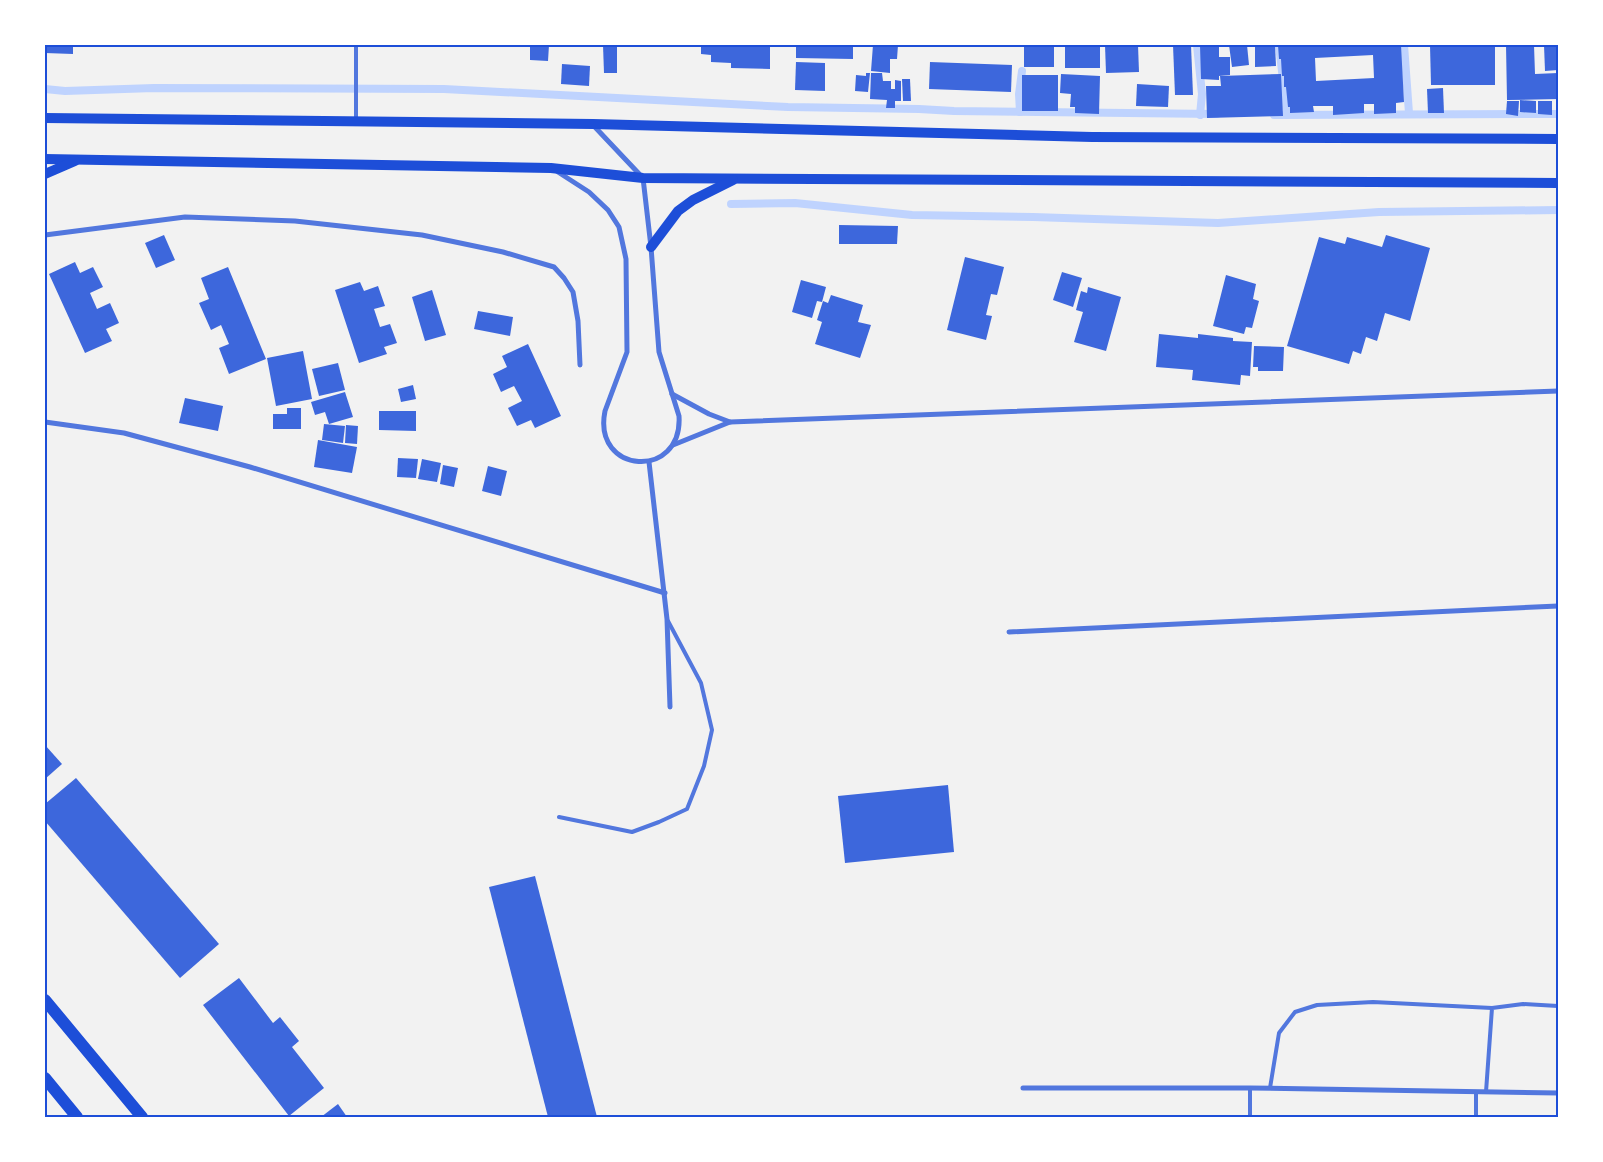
<svg xmlns="http://www.w3.org/2000/svg" width="1603" height="1162" font-family="Poppins,sans-serif">
<rect width="100%" height="100%" fill="#f2f2f2"/>
<g fill="none" stroke-linecap="round" stroke-linejoin="round">
<g stroke="#bfd3fe" stroke-width="8">
<polyline points="1197,45 1202,94 1200,115"/>
<polyline points="1279,45 1287,115"/>
<polyline points="1404,45 1409,113"/>
<polyline points="45,89 65,91 154,88 444,89 788,107 919,109 954,111 1217,114"/>
<polyline points="1020,112 1019,94 1022,71"/>
<polyline points="1274,115 1558,114"/>
<polyline points="731,204 795,203 912,215 1033,217 1218,223 1379,212 1558,210"/>
</g>
</g>
<g fill="#3d67dc" fill-rule="evenodd">
<polygon points="45,45 73,45 73,54 45,53"/>
<polygon points="530,45 549,45 548,61 530,60"/>
<polygon points="603,45 617,45 617,73 604,73"/>
<polygon points="701,45 770,45 770,69 731,68 731,63 711,62 711,55 701,54"/>
<polygon points="796,45 853,45 853,59 796,58"/>
<polygon points="873,45 898,45 897,59 890,59 890,73 871,71"/>
<rect x="1024" y="45" width="30" height="22"/>
<rect x="1065" y="45" width="35" height="23"/>
<polygon points="1105,45 1138,45 1139,72 1106,73"/>
<polygon points="1173,45 1191,45 1193,95 1175,95"/>
<polygon points="1200,45 1219,45 1219,57 1230,57 1230,75 1219,76 1219,80 1201,79"/>
<polygon points="1229,45 1247,45 1249,65 1232,67"/>
<polygon points="1255,45 1275,45 1276,66 1255,67"/>
<path d="M 1278,45 L 1401,45 L 1404,102 L 1396,103 L 1396,113 L 1374,114 L 1374,104 L 1364,104 L 1364,113 L 1333,115 L 1333,106 L 1313,106 L 1314,112 L 1290,113 L 1290,107 L 1288,107 L 1286,87 L 1284,87 L 1284,76 L 1282,76 L 1281,59 L 1279,59 ZM 1373,55 L 1374,78 L 1316,81 L 1315,58 Z"/>
<polygon points="1430,45 1495,45 1495,85 1431,85"/>
<polygon points="1506,45 1534,45 1535,74 1558,73 1558,99 1507,100"/>
<polygon points="1544,45 1558,45 1558,70 1545,71"/>
<polygon points="796,62 825,63 825,91 795,90"/>
<polygon points="930,62 1012,65 1011,92 929,89"/>
<polygon points="562,64 590,66 589,86 561,84"/>
<polygon points="866,73 870,73 868,92 855,91 856,75 866,76"/>
<polygon points="871,73 882,73 883,81 891,81 891,89 895,89 895,80 901,81 901,101 895,101 895,108 886,108 887,100 870,99"/>
<polygon points="1061,74 1100,76 1099,114 1075,113 1075,107 1070,107 1071,94 1060,93"/>
<polygon points="1281,74 1283,116 1207,118 1206,86 1221,86 1220,76"/>
<rect x="1022" y="75" width="36" height="36"/>
<polygon points="902,79 910,79 911,101 903,101"/>
<polygon points="1137,84 1169,86 1168,107 1136,106"/>
<polygon points="1443,88 1444,113 1428,113 1427,89"/>
<polygon points="1520,100 1536,101 1536,113 1520,112"/>
<polygon points="1507,101 1519,101 1518,116 1506,114"/>
<polygon points="1538,101 1552,101 1552,115 1538,114"/>
<polygon points="839,225 898,226 897,244 839,244"/>
<polygon points="164,235 175,260 156,268 145,243"/>
<polygon points="1386,235 1430,248 1410,321 1385,313 1377,341 1366,337 1361,354 1353,351 1349,364 1287,346 1319,237 1345,244 1347,237 1382,247"/>
<polygon points="965,257 1004,267 997,295 991,294 986,315 992,316 986,340 947,330"/>
<polygon points="75,262 80,273 93,267 103,287 90,293 97,309 110,303 119,323 106,329 112,341 85,353 49,274"/>
<polygon points="228,267 266,359 229,374 219,348 229,344 221,325 211,330 199,303 209,299 201,278"/>
<polygon points="1062,272 1082,278 1073,307 1053,300"/>
<polygon points="1226,275 1256,284 1253,299 1259,301 1252,328 1246,327 1244,334 1213,326"/>
<polygon points="801,280 826,287 822,302 817,301 812,318 792,312"/>
<polygon points="360,282 364,291 378,286 385,306 374,309 380,327 390,324 397,343 384,347 387,354 359,363 335,290"/>
<polygon points="1088,287 1121,297 1106,351 1074,342 1083,312 1076,310 1081,291 1087,293"/>
<polygon points="432,290 446,335 425,341 412,297"/>
<polygon points="831,295 863,305 858,322 871,325 860,358 815,344 822,322 817,320 823,301 828,303"/>
<polygon points="478,311 513,317 510,336 474,329"/>
<polygon points="1159,334 1198,338 1198,334 1233,338 1233,341 1252,342 1250,376 1241,375 1240,385 1192,380 1193,370 1156,367"/>
<polygon points="528,344 561,416 535,428 531,420 517,426 508,408 522,401 514,386 501,392 493,374 507,367 502,356"/>
<polygon points="1254,346 1284,347 1283,371 1258,371 1258,367 1253,367"/>
<polygon points="303,351 312,399 276,406 267,358"/>
<polygon points="338,363 345,390 319,396 312,369"/>
<polygon points="413,385 416,399 401,402 398,389"/>
<polygon points="345,392 353,417 329,424 325,412 315,415 311,402"/>
<polygon points="185,398 223,406 218,431 179,423"/>
<polygon points="287,408 301,408 301,429 273,429 273,414 287,414"/>
<polygon points="379,411 416,411 416,431 379,430"/>
<polygon points="324,424 345,426 343,443 322,440"/>
<polygon points="346,425 358,426 357,444 345,443"/>
<polygon points="318,440 357,447 352,473 314,467"/>
<polygon points="398,458 418,459 416,478 397,477"/>
<polygon points="422,459 441,463 437,482 418,479"/>
<polygon points="443,465 458,468 454,487 440,484"/>
<polygon points="488,466 507,471 501,496 482,491"/>
<polygon points="45,745 62,764 45,779"/>
<polygon points="76,778 219,944 180,978 45,821 45,804"/>
<polygon points="948,785 954,852 845,863 838,796"/>
<polygon points="535,876 597,1117 548,1117 489,887"/>
<polygon points="239,978 273,1023 280,1017 299,1041 292,1047 324,1088 289,1116 203,1005"/>
<polygon points="338,1104 347,1117 321,1117"/>
</g>
<g fill="none" stroke-linecap="round" stroke-linejoin="round">
<g stroke="#5277de" stroke-width="4">
<polyline points="356,120 356,45"/>
<polyline points="559,817 632,832 659,822 687,809 704,766 712,730 701,683 668,621"/>
<polyline points="1250,1088 1250,1117"/>
<polyline points="1270,1088 1279,1033 1295,1012 1317,1005 1373,1002 1492,1008"/>
<polyline points="1476,1092 1476,1117"/>
<polyline points="1486,1092 1492,1008 1523,1004 1558,1006"/>
</g>
<g stroke="#5277de" stroke-width="5">
<path d="M 558,172 L 589,192 L 608,210 L 619,227 L 626,259 L 627,352 L 605,411 C 592,475 683,480 679,416 L 659,352 L 651,247 L 643,178 L 593,125"/>
<polyline points="45,235 185,217 295,221 422,235 503,252 554,267 564,278 573,292 578,321 580,365"/>
<polyline points="672,394 709,414 730,422"/>
<polyline points="45,422 124,433 250,467 665,593"/>
<polyline points="673,445 730,422 1558,391"/>
<polyline points="649,462 667,619 670,707"/>
<polyline points="1009,632 1558,606"/>
<polyline points="1023,1088 1250,1088 1558,1093"/>
</g>
<g stroke="#1d4ed8" stroke-width="10">
<polyline points="45,118 593,124 1092,137 1558,139"/>
<polyline points="45,159 551,168 643,178 1558,183"/>
<polyline points="45,174 75,161"/>
<polyline points="651,247 678,211 693,200 733,180"/>
</g>
<g stroke="#1d4ed8" stroke-width="12">
<polyline points="45,1000 142,1117"/>
<polyline points="45,1078 77,1117"/>
</g>
</g>
<rect width="1603" height="1162" fill="none" stroke="#ffffff" stroke-width="92"/>
<rect x="46" y="46" width="1511" height="1070" fill="none" stroke="#1d4ed8" stroke-width="2"/>
</svg>
